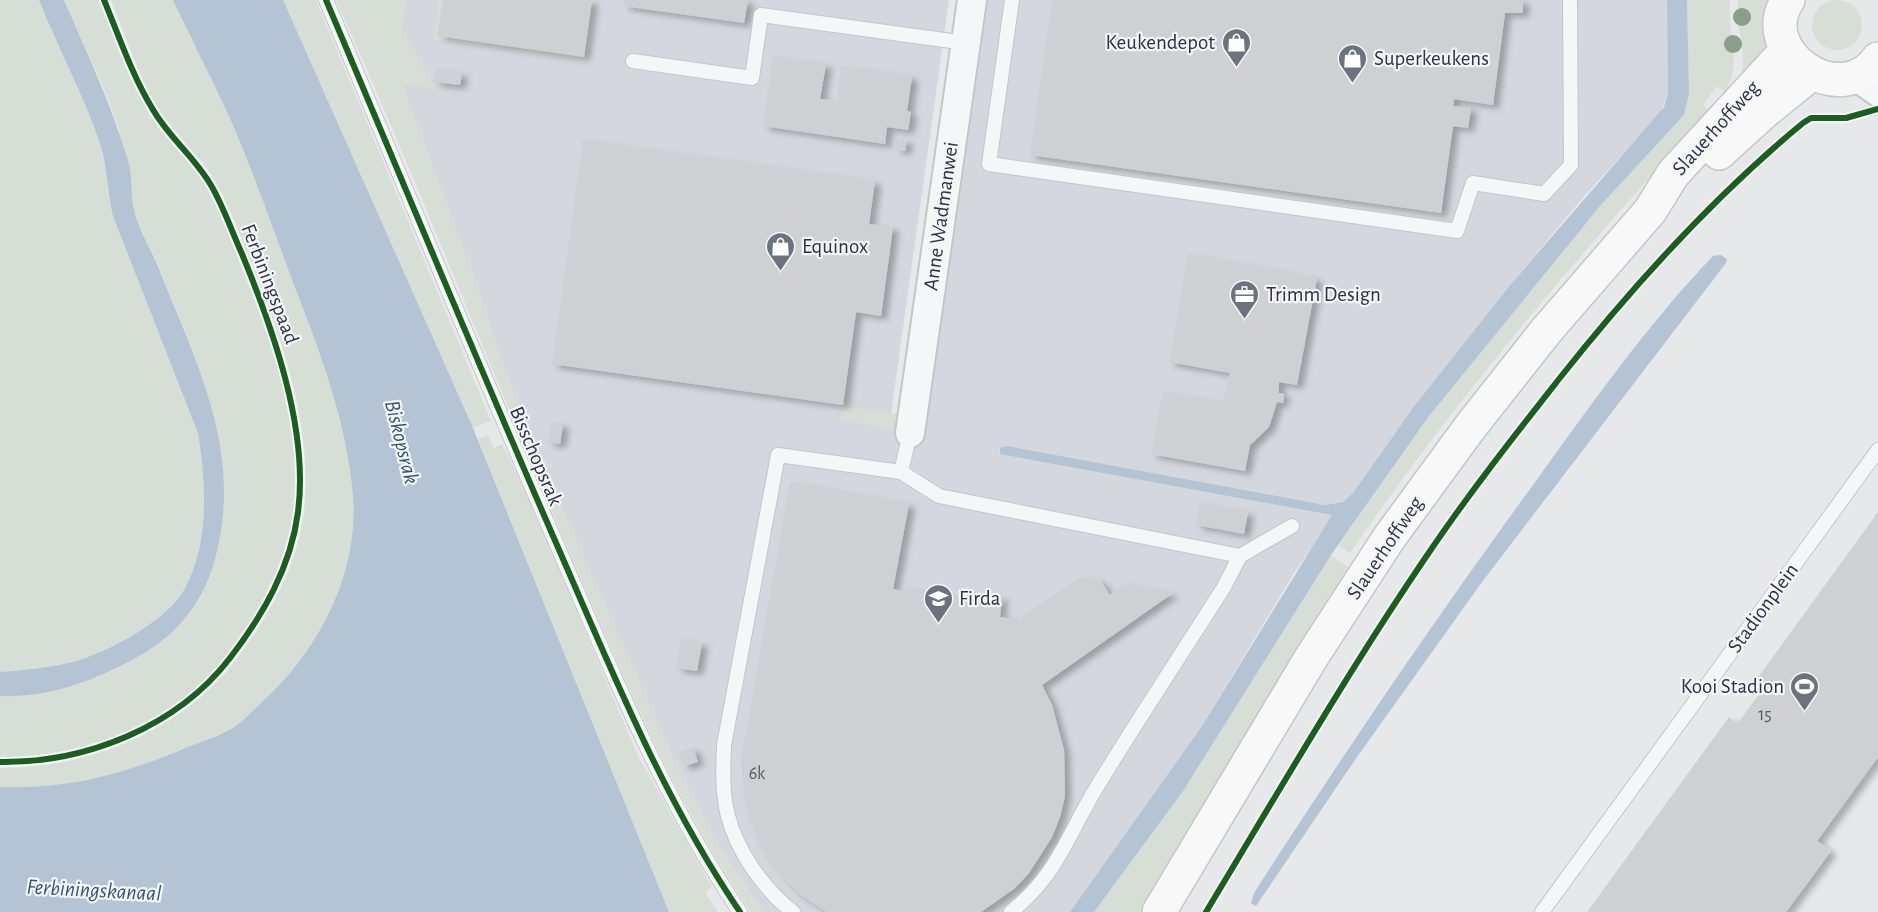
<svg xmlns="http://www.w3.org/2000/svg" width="1878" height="912" font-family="'Alegreya Sans',sans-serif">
<defs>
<filter id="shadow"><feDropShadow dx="6" dy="4" stdDeviation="3" flood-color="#0004"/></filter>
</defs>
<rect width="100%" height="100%" fill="#e6e8ea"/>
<polygon fill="#d4d7dd" points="368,0 949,0 889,428 925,435 986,0 1667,0 1668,93 1660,114 1586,194 1511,284 1415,405 1353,493 1343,502 1325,505 1000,448 999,451 1332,515 1332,519 1294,573 1202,726 1070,912 763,912 718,844 680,773 551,484 501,360 473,275 402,84"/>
<g fill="#d6ded6">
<circle cx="1837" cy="25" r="25"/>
<path d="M 0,0 L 39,0 C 61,52 110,142 108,196 L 198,433 C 206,484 210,543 184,590 C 166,622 103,655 69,663 C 46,668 23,670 0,672 Z"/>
<path d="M 64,0 L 99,0 C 115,37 127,78 148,112 C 165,140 193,161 208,190 C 221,214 231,240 241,266 C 280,359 319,475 277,574 C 265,603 246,629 228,653 C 175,723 86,757 0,757 L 0,696 C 50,698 104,677 146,652 C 185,628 209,592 218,547 C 241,443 193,355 156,260 C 149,244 138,227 134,210 C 127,184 126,156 119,130 C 107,89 81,40 64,0 Z"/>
<path d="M 111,0 L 173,0 C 195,47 220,94 240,142 C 259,188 275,234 292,280 C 319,349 347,421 353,496 C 359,576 317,653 259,705 C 252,711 244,720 236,726 C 222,735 203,741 188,747 C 123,774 71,789 0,787 L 0,768 C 89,768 181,732 236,660 C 269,616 297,568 304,512 C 314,427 281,334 249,257 C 239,232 230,207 217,184 C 202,157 176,135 159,109 C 138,77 126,35 111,0 Z"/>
<polygon points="283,0 316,0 491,421 473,428"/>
<path d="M 336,0 L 405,0 L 403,29 L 436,89 L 402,84 L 473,275 L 501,360 L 551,484 L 680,773 L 718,844 L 763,912 L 751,912 C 679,808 630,691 580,576 C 496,385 422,190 336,0 Z"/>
<polygon points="439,0 442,1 437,36 504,46 504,49 433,39"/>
<polygon points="592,0 596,0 587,61 516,51 517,48 584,57"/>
<path d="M 1687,0 L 1730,0 C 1726,35 1744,56 1725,92 L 1717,86 L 1703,105 L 1708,111 L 1703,118 C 1576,258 1457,397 1350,553 L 1338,546 L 1429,416 L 1525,295 L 1600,206 L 1684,115 L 1689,93 Z"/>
<path d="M 1738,0 L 1773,0 L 1767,51 L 1741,79 C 1748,48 1735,29 1738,0 Z"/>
<polygon points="842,406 899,414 896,430 840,420"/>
<polygon points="488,435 494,448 502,444 523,486 638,756 712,887 705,893 718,912 669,912 478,439"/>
<polygon points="1331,555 1350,568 1280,677 1140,912 1094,912"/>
</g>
<g fill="#b4c4d5">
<path d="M 39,0 L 64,0 C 87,53 112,105 128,161 C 133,176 130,194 134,210 C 138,228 150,247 157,264 C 194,358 241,444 218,547 C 209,592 185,628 146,652 C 102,678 52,698 0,696 L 0,672 C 23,670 46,668 69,663 C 103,655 166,622 184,590 C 210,543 206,484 198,433 L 113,216 C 107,192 108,169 100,144 C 84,95 58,48 39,0 Z"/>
<path d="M 173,0 L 283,0 L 473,428 L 669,912 L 0,912 L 0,787 C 71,789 123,774 188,747 C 203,741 222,735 236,726 C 244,720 252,711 259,705 C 317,653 359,576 353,496 C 347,421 319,349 292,280 C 275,234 259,188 240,142 C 220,94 195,47 173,0 Z"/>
<polygon points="1667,0 1687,0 1689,93 1684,115 1600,206 1429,416 1331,555 1183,791 1094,912 1070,912 1202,726 1332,515 1000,454 1000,448 1007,446 1325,505 1343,502 1353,493 1415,405 1511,284 1664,107 1668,93"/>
<path d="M 1721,255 L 1727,259 L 1726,263 L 1482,582 L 1357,757 L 1256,906 L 1251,903 L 1254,893 C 1343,754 1436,618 1533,485 C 1590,406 1646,326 1713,256 Z"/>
</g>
<g fill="#ced0d3" filter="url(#shadow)">
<polygon points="443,0 592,0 584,57 438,36"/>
<polygon points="624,0 748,0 744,23 623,6"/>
<polygon points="1052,0 1523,0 1523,13 1505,13 1493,105 1454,99 1453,106 1471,108 1468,128 1453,126 1441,213 1030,155"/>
<polygon points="773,56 826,64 820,99 837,101 841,66 912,76 907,111 911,112 908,130 887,127 885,144 763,126"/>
<polygon points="436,69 462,73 460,85 434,82"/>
<polygon points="896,139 907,140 905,151 895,149"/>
<polygon points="583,140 875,181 869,224 893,227 881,316 856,312 843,405 552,364"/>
<polygon points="1188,254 1317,278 1297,385 1279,382 1279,393 1284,394 1283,403 1277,402 1269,427 1250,445 1245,471 1151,454 1163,392 1223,403 1230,373 1169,362"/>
<polygon points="551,422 563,424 560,444 548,442"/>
<polygon points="790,482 909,504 893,589 902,591 903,587 976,601 982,596 988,604 1002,594 1000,617 1018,620 1081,577 1100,580 1110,595 1123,584 1173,593 1042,685 1052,705 1064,750 1065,796 1060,817 1052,837 1029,873 1015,888 981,912 827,912 799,894 784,879 759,844 745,804 741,761"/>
<polygon points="1200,503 1248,512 1244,534 1196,525"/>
<polygon points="1878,512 1878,757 1817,841 1831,851 1786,912 1587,912 1729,717 1737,724 1763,689 1754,683"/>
<polygon points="681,639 702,643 697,671 676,668"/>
<polygon points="693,747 698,762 684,766 679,752"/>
</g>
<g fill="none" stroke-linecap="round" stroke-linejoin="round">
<defs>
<g id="service">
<path d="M 326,0 C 404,184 480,369 560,552 C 614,676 664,800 740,912"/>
<polyline points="1012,0 989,164 1457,231 1473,183 1544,194 1571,165 1570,0"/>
<polyline points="633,61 752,78 761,15 966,43"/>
<polyline points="910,433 901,472 939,496 1240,556 1292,526"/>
<path d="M 793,912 C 764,890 737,851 728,816 C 722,793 723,769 724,745 L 778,455 L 901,472"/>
<path d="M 1011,912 C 1060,872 1067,835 1098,785 C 1139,718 1182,653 1224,587 L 1240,556"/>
<polyline points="1542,912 1878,450"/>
</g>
<g id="minor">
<polyline points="1856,76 1878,92"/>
<polyline points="910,433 972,0"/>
</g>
<g id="secondary">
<path d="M 1788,0 C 1753,52 1841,112 1878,59"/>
<polyline points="1719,153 1764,112 1811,74"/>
<polyline points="1159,912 1311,658 1389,538 1471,426 1546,331 1650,211 1673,174 1787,50"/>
</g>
</defs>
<use href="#service" stroke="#c4c6c8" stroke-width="16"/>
<use href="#minor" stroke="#c4c6c8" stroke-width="32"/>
<use href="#secondary" stroke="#c4c6c8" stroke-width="36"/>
<use href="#service" stroke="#f5f6f7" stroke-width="14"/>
<use href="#minor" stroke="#f5f6f7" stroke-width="28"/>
<use href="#secondary" stroke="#f8f8f8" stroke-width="33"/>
<defs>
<g id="cycleway">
<path d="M 326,0 C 404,184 480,369 560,552 C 614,676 664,800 740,912"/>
<path d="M 0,762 C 86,763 177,727 230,658 C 263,615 291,567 298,512 C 309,430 273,329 242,254 C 232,232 224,208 212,187 C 196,158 168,137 152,108 C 132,75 119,36 104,0"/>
<path d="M 1206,912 C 1279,791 1350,668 1430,551 C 1470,492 1515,435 1559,379 C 1632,287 1712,198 1803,123 L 1811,118 L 1846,118 L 1878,109"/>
</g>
</defs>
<use href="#cycleway" stroke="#f4f6f9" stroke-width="10"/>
<use href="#cycleway" stroke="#1b5e20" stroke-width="6"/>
</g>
<g fill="#8a9e88">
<circle cx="1742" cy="17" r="9"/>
<circle cx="1733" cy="44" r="9"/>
</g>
<defs>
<symbol id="shop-pin" viewBox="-11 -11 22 30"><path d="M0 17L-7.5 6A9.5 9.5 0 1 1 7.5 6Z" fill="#6c737f" stroke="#f4f6f9"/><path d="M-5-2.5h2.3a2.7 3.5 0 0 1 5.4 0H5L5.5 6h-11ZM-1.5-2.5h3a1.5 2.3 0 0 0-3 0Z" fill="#fff"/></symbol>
<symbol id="office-pin" viewBox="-11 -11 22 30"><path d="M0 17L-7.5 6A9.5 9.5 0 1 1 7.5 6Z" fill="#6c737f" stroke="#f4f6f9"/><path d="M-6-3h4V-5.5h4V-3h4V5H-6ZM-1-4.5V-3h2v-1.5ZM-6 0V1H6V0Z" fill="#fff"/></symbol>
<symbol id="university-pin" viewBox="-11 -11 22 30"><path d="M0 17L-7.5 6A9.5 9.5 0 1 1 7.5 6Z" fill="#6c737f" stroke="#f4f6f9"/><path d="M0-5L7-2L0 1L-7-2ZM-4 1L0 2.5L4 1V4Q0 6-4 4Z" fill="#fff"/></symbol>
<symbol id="stadium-pin" viewBox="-11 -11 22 30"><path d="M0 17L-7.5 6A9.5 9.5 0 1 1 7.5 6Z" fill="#6c737f" stroke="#f4f6f9"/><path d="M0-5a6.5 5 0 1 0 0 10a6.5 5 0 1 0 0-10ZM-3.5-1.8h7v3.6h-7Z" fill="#fff"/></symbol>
</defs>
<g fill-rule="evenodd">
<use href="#shop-pin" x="1220" y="26" width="33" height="45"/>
<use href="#shop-pin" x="1336" y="42" width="33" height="45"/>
<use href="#shop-pin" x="764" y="230" width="33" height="45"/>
<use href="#office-pin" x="1228" y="278" width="33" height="45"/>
<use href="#university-pin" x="922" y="582" width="33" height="45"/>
<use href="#stadium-pin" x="1788" y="670" width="33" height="45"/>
</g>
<g text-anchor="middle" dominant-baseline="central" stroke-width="4.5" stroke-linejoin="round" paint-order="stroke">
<g font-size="18" fill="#545c69">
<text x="1765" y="715">15</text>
<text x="757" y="774">6k</text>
</g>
<g font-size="21" fill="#2b3445" stroke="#f4f6f9" text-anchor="start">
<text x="1215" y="42" text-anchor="end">Keukendepot</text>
<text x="1374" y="58">Superkeukens</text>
<text x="802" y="246">Equinox</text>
<text x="1266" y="294">Trimm Design</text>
<text x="959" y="598">Firda</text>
<text x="1784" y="686" text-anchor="end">Kooi Stadion</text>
</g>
<g font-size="21" fill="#2b3445" stroke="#f4f6f9">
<text transform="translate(1716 128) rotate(-48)">Slauerhoffweg</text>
<text transform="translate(941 216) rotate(-82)">Anne Wadmanwei</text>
<text transform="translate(270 284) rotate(69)">Ferbiningspaad</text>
<text transform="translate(536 456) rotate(67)">Bisschopsrak</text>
<text transform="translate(1385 548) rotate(-56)">Slauerhoffweg</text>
<text transform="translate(1763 608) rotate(-54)">Stadionplein</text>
</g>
<g font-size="22" font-style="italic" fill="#34527a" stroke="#f4f6f9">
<text transform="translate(402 442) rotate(76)">Biskopsrak</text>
<text transform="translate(94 890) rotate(3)">Ferbiningskanaal</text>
</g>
</g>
</svg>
